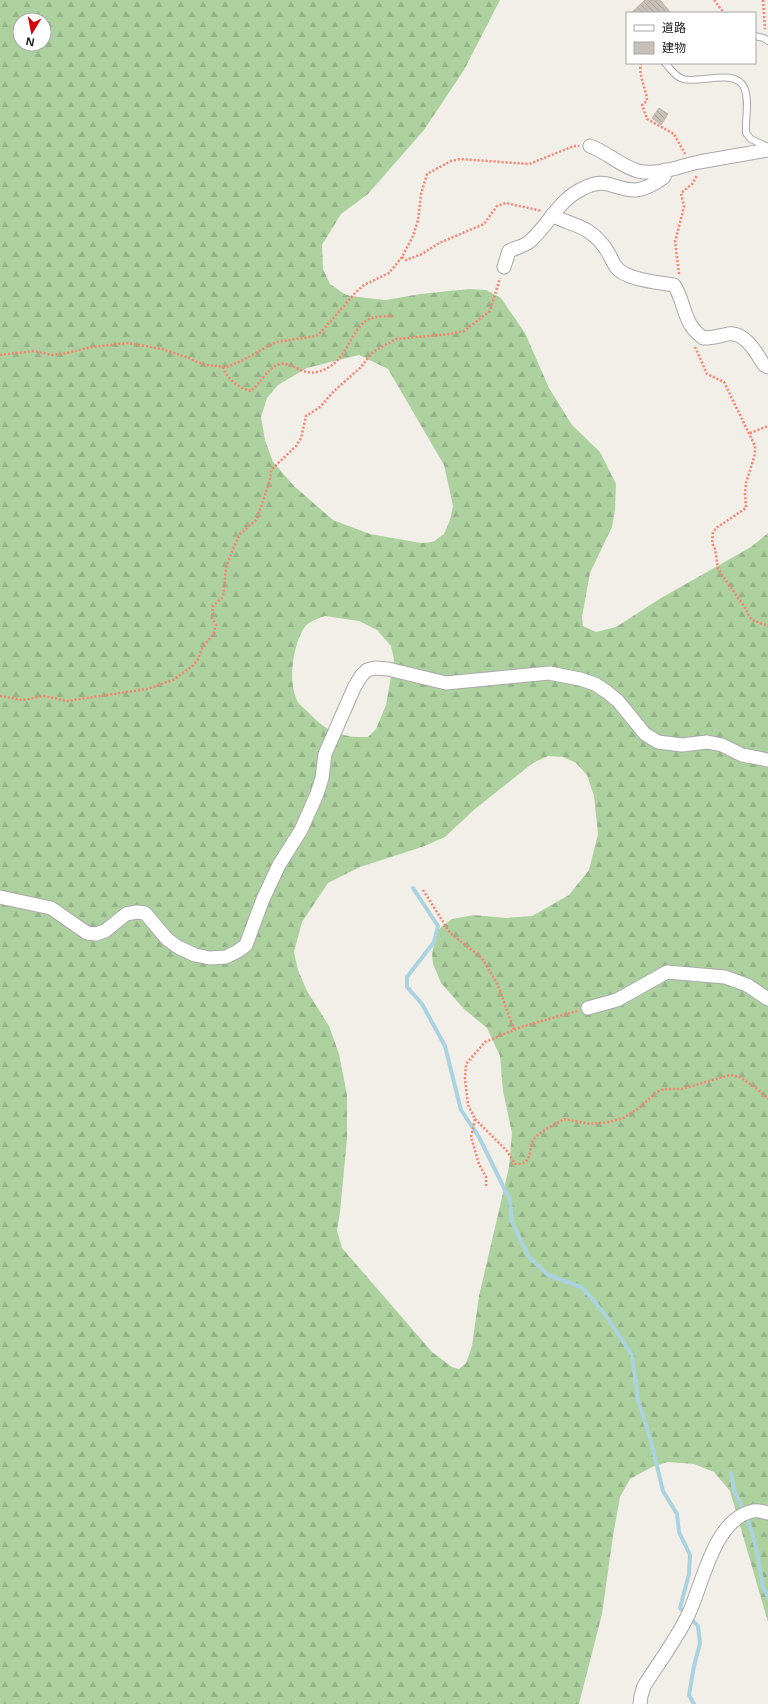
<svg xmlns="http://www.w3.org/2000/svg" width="768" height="1704" font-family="'Noto Sans','Noto Sans JP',sans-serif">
<defs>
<pattern id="forest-firs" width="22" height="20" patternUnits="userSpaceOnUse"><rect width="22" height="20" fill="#add19e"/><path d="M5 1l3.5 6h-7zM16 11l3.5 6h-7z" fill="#95b388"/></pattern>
<pattern id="building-back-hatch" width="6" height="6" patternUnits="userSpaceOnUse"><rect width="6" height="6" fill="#c7bfb8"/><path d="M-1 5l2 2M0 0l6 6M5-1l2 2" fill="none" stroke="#aba49e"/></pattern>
</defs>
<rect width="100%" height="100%" fill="#f2efe9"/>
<path fill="url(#forest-firs)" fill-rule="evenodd" d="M 0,0 L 500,0 L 464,70 L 424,130 L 368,194 L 341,214 L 322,245 L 323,269 L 330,284 L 346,295 L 366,298 L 386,300 L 420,294 L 469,289 L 486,290 L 501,298 L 525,333 L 549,388 L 572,425 L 600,452 L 616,484 L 615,510 L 612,527 L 590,573 L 582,617 L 583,626 L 596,632 L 616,627 L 661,598 L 751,547 L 768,533 L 768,1622 L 730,1491 L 714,1472 L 694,1464 L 668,1462 L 652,1467 L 630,1479 L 620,1497 L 613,1536 L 602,1614 L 579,1704 L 0,1704 ZM 20,20 L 44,20 L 44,44 L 20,44 ZM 359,355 L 388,369 L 444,465 L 453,506 L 450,520 L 444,534 L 433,542 L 421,543 L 370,534 L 333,520 L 294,486 L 273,462 L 265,440 L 261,417 L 267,398 L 278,385 L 307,368 ZM 325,616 L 359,621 L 377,630 L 391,646 L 394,659 L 386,705 L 376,729 L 368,737 C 342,738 327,732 309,713 C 305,709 300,705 298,702 C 287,683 293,645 304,628 C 309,621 317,619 325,616 ZM 548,756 L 563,757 L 576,763 L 587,775 L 594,796 L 598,834 L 589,870 L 569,895 L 532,916 L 506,918 L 474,915 L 452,919 L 438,930 L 432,953 L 433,964 L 441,983 L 464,1009 L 487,1028 L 500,1056 L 503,1091 L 512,1133 L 509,1167 L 479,1296 L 472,1346 L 466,1363 L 459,1369 L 452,1367 L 432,1352 L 342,1248 L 337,1231 L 340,1212 L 347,1138 L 347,1095 L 339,1054 L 329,1026 L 307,991 L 298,970 L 294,952 L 302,922 L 328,883 L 360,867 L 422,847 L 445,837 L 475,809 L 533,763 Z"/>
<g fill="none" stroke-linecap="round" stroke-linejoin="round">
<g stroke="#aad3df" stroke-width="4">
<polyline points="413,888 438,926 434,942 407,977 407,987 422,1004 445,1046 461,1110 479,1137 510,1200 512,1222 529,1257 548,1275 581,1287 588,1294 607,1317 632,1355 638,1400 651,1441 663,1491 677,1514 679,1532 690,1555 689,1574 680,1608 698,1626 700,1643 694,1666 689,1695 694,1704"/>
<polyline points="731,1473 734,1490 748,1520 756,1547 763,1587 768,1597"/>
</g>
</g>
<g fill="url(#building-back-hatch)" stroke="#c4b6ab">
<polygon points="645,0 660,0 671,13 631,13"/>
<polygon points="659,108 668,114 661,125 652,118"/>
</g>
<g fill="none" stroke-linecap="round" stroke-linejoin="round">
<defs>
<g id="service">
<polyline points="755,36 764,38 768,41"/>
<path d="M 665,63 C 671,69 674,76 683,79 C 699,84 735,68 744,87 C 750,101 745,119 746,133 L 751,139 L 768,147"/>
</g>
<g id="minor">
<path d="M 590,146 C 607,152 620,166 638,171 C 658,176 680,166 699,162 C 722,158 745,154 768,150"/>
<path d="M 552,215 C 564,222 577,224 588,231 C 597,237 604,245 609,254 C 611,258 613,263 616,267 C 626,280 658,282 674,285 C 682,297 683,311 690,324 C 693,329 698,334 703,338 C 713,338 718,336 728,334 C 745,331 757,354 764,365 L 768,367"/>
<path d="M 504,267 L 509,251 C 515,248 524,246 529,242 C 548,226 557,202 580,190 C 608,175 611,190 636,190 C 647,189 656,183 664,177 L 665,170"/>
<polyline points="0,897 51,908 87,933 96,934 105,931 126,914 137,912 145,913 167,939 178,947 195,955 210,958 226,957 238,951 246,945 263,899 279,865 301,830 317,794 322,778 325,754 354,688 361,676 367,670 375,668 388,669 446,683 549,673 580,679 595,684 607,692 618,701 645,734 658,742 682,745 707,742 722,745 742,755 768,760"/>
<polyline points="588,1008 617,1000 667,972 725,977 747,985 768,999"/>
<path d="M 640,1704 L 641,1696 L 644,1686 C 659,1662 677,1639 689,1613 C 703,1583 714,1519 753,1511 C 757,1510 764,1512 768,1513"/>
</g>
</defs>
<use href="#service" stroke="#a9a9a9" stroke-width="8"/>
<use href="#minor" stroke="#a9a9a9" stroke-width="15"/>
<g stroke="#fa8072" stroke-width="2.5" stroke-dasharray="2 2" stroke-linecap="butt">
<polyline points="714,0 724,13"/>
<polyline points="763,0 765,29"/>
<path d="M 641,63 C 638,75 646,88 647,101 L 642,105 L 647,119 L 674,134 L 685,154"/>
<polyline points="402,257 406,260 422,254 439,243 484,224 497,206 506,203 542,211"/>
<polyline points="679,274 675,242 684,207 681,193 692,184 697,175"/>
<polyline points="695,347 707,374 724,382 755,446 755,454 746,483 745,493 746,508 716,528 713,533 712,543 715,549 718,569 746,609 749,616 752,620 768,626"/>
<polyline points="0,355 34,351 52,355 67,353 92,347 128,343 162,349 186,357 205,365 227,367 243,360 276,342 316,336 322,331 356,292 364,285 389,273 402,257 413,236 418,220 421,194 427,174 451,161 460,159 529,164 574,146 579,146"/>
<path d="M 223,367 C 226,378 240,389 251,391 C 259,384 268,369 277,365 C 293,358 303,383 329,367 C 347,357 351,331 367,320 C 375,315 386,317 394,316"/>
<polyline points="750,433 768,426"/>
<polyline points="0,696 23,700 44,696 67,701 147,689 173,680 194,665 198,659 203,646 213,635 216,625 212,618 213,606 223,597 226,568 232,551 240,534 257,519 270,480 271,470 296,446 301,438 306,416 320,407 334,391 360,368 373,352 396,339 450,334 464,331 490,311 500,278"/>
<polyline points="423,890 450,933 482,958 498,985 514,1030"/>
<path d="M 475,1119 L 507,1151 L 515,1164 C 534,1165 527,1150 534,1139 C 540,1131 555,1125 564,1119 L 590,1124 L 609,1122 L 623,1118 L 639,1108 L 657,1092 L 664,1089 L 682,1089 L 730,1075 L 740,1077 L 756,1088 L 768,1099"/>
<polyline points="486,1186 486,1177 479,1164 471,1137 475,1119 468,1105 465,1079 466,1064 485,1042 521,1027 577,1011"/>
</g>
<use href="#service" stroke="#fff" stroke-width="6"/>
<use href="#minor" stroke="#fff" stroke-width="13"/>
</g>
<rect x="626" y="12" width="130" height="52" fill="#ffffff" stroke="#a7a7a7"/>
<rect x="634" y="25" width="20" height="6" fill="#ffffff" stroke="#a7a7a7"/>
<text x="662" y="32" font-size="12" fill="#222222">道路</text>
<rect x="634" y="42" width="20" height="12" fill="#c7bfb8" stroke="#a7a7a7"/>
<text x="662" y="52" font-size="12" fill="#222222">建物</text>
<g transform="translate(32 32) rotate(190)"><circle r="19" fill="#ffffff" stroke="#a7a7a7"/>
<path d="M0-3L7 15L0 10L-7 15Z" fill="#d40000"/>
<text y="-6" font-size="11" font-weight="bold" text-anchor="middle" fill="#222222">N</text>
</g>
</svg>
